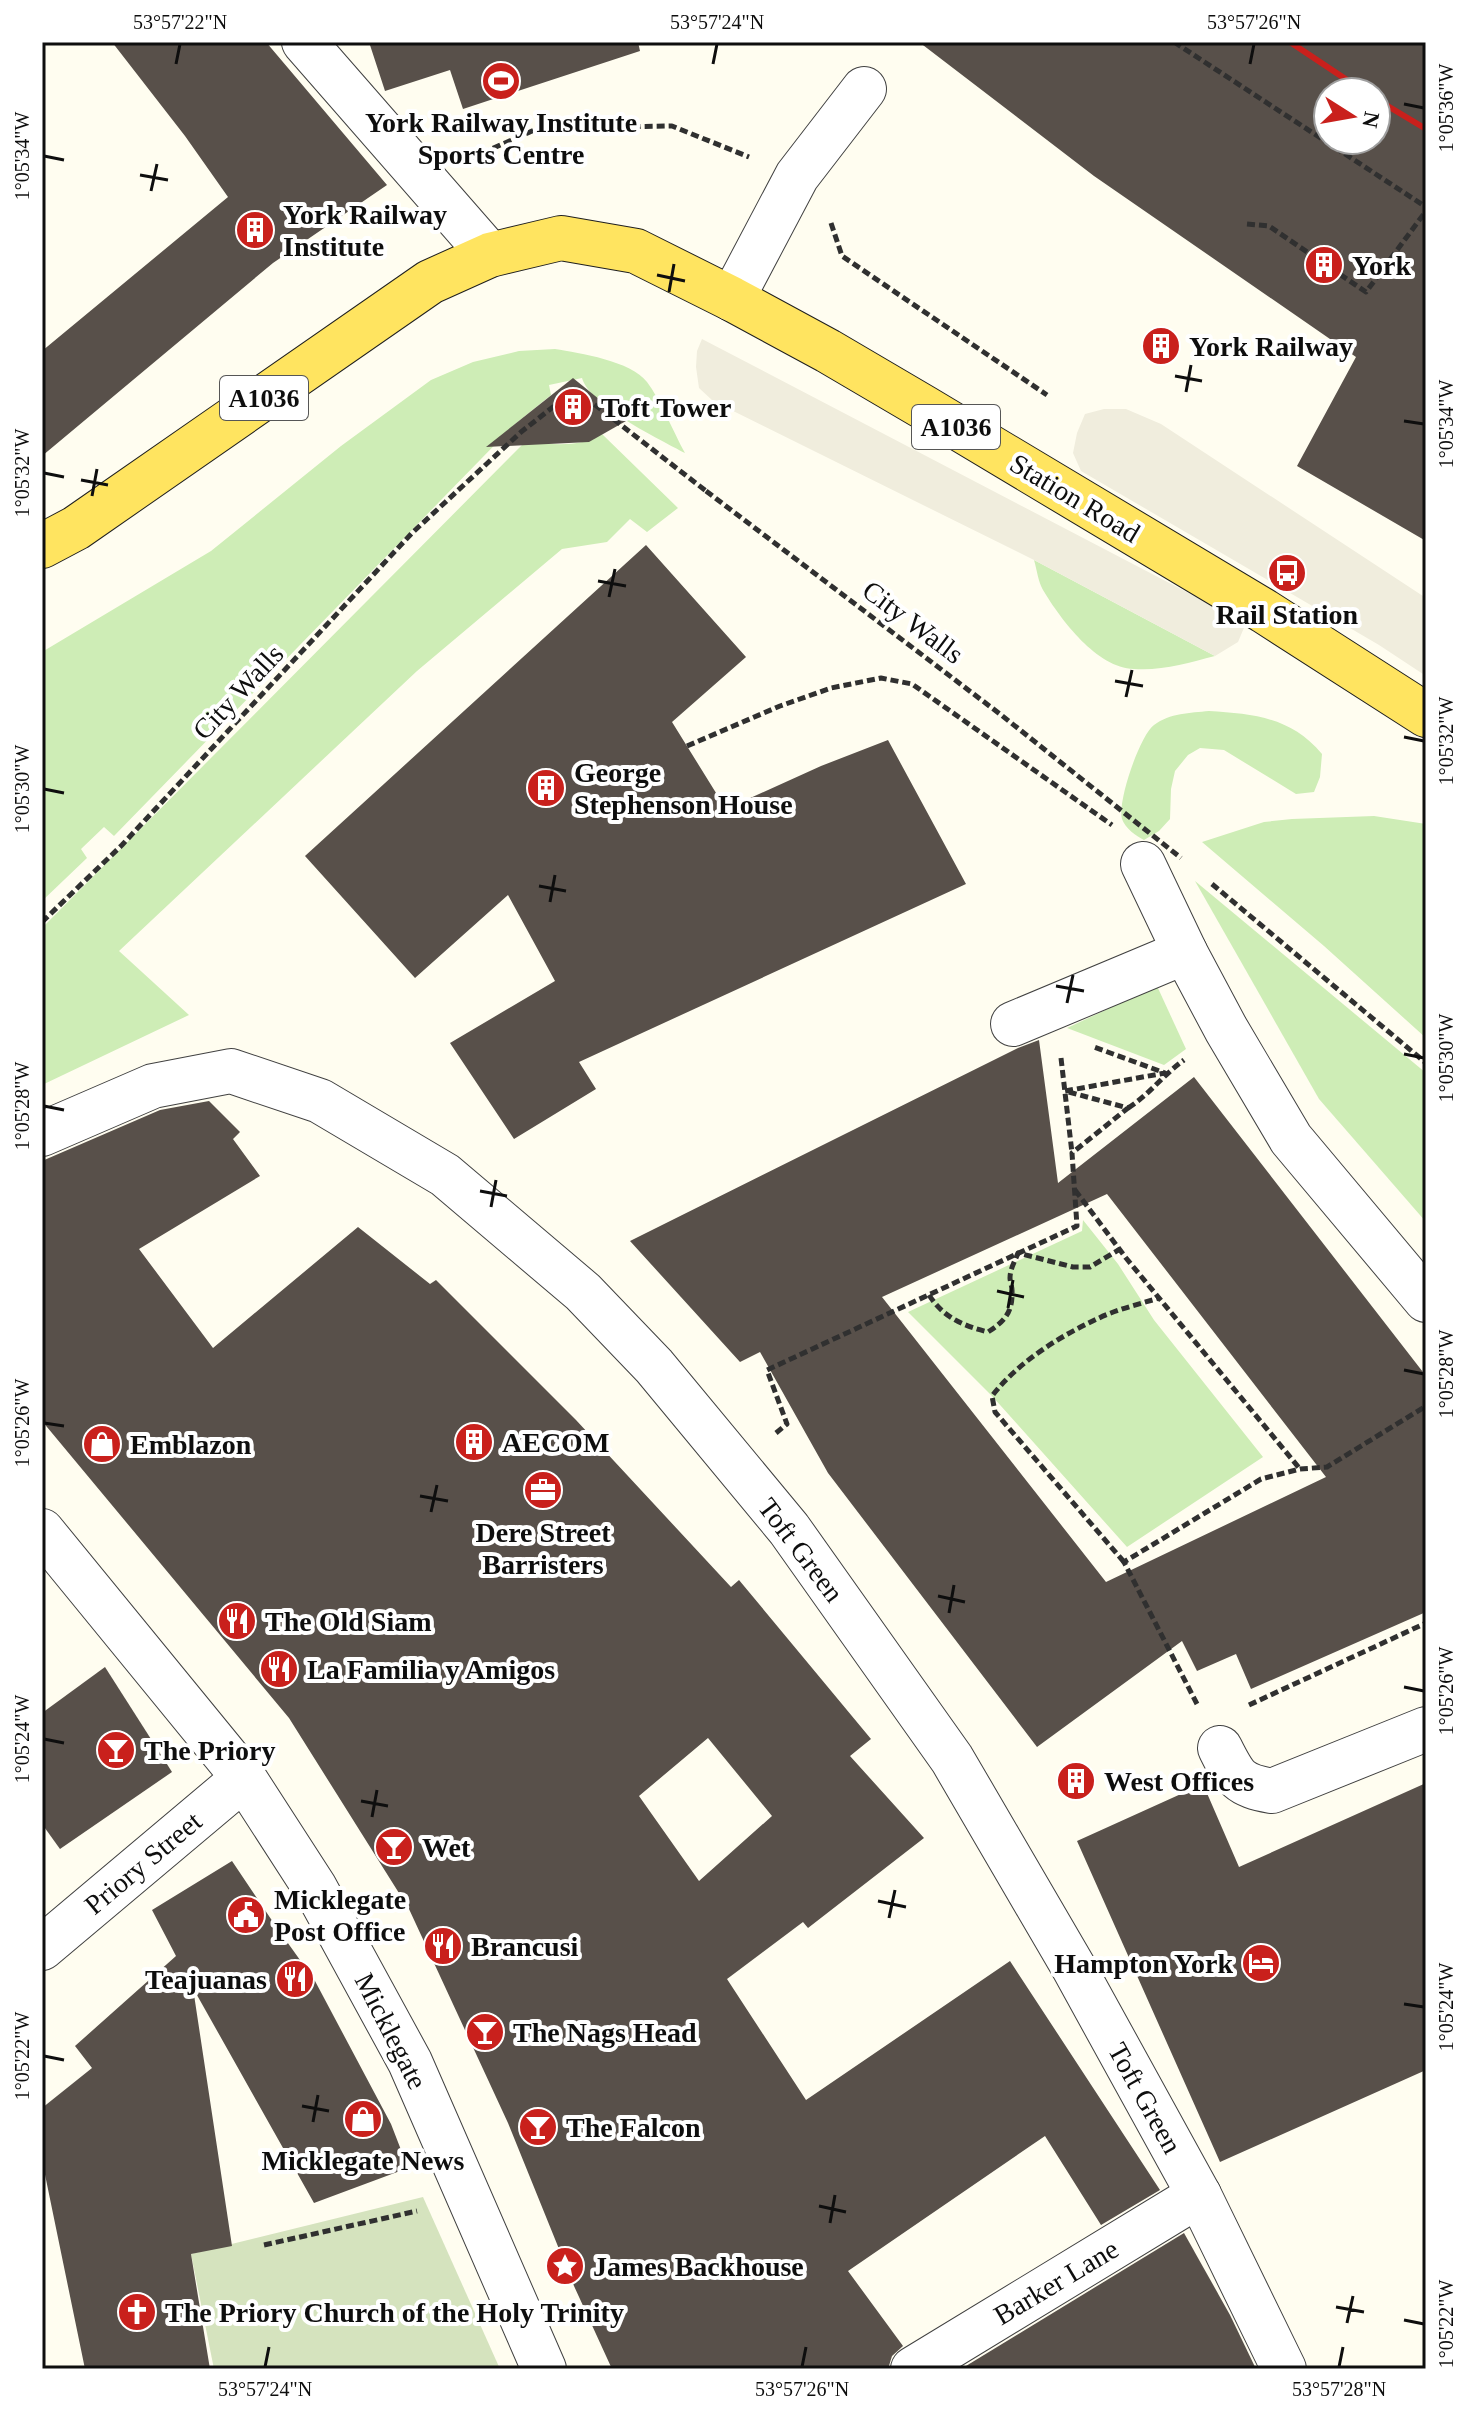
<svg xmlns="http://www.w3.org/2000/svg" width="1468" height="2411" font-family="Georgia,serif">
<rect width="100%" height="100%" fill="#fffdf0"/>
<g fill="#ceedb6">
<path d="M 555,349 C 580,353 631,361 647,382 C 660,399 674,433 685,453 C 659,439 590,406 582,378 L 549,385 L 551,395 L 515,424 L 114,836 L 104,827 L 81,849 L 87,858 L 42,901 L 42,652 L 211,551 L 341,446 L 431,380 L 473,362 L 519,351 Z"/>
<path d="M 602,434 L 678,508 L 647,532 L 630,519 L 607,542 L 562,549 L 417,671 L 119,951 L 189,1015 L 42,1085 L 42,928 L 527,440 C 551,446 581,447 602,434 Z"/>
<path d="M 1034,560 L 1215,656 C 1188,663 1162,671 1134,669 C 1097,668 1061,620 1043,590 C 1038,581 1037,570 1034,560 Z"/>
<path d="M 1209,711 C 1254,714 1291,717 1322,754 L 1320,777 L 1314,792 L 1296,794 L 1224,750 L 1200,748 L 1188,755 L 1175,771 L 1171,789 L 1170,819 L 1159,831 L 1144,840 C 1136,836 1125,828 1122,819 C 1117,802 1140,735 1154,725 C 1170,713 1190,713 1209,711 Z"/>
<polygon points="1374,816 1426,824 1426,1038 1324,946 1202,842 1264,822 1292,819"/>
<polygon points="1195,881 1426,1073 1426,1222 1319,1099"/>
<polygon points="1157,986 1186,1049 1164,1065 1067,1028"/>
<polygon points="1083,1220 1118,1264 1154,1320 1263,1457 1127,1547 992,1396 908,1312 1082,1231"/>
</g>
<polygon fill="#d5e3be" points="423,2197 500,2369 214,2369 191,2254"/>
<g fill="#f0eddd">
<polygon points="702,339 1246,623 1238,642 1215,656 1034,560 713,401 699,388 696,367 697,351"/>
<polygon points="1104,409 1126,409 1161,424 1426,598 1426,676 1379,645 1081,471 1073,453 1077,433 1085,414"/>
</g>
<g fill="#58504a" fill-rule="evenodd">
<polygon points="112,42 266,42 387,185 273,263 42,456 42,351 228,197 185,136"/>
<polygon points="369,42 638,42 640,51 463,109 450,70 385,91"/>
<path d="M 919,42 L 1426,42 L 1426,541 L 1297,466 L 1356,357 L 1094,176 ZM 1328,92 L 1376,92 L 1376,140 L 1328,140 Z"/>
<polygon points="573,378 626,421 589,442 486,447"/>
<polygon points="646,545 746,657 672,722 726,809 821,766 888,740 966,884 579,1062 596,1089 514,1139 450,1043 555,981 508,895 415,978 305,856"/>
<path d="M 1039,1040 L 1058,1183 L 1194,1077 L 1426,1376 L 1426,1612 L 1251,1689 L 1236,1654 L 1197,1671 L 1182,1641 L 1037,1747 L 828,1473 L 760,1352 L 740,1362 L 630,1241 L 1018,1048 ZM 1107,1194 L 1326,1477 L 1106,1582 L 882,1297 Z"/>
<path d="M 209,1101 L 240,1132 L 233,1139 L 260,1176 L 139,1249 L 213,1348 L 358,1227 L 430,1284 L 436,1280 L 576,1420 L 731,1587 L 739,1580 L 871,1739 L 850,1756 L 924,1838 L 808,1928 L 803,1922 L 727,1979 L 806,2100 L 1010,1961 L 1160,2190 L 1101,2225 L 1045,2136 L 848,2271 L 903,2346 L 892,2356 L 888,2369 L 612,2369 L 574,2286 L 508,2123 L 409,1909 L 289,1718 L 42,1421 L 42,1161 L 160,1110 ZM 708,1738 L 772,1816 L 699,1881 L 639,1796 Z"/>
<polygon points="105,1667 172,1772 60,1849 42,1824 42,1713"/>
<polygon points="1426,1783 1426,2070 1220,2162 1077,1841 1203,1784 1239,1867"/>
<polygon points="232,1861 275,1925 315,1981 391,2124 408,2168 314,2203 193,1988 232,2246 191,2254 210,2369 85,2369 42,2160 42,2108 92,2068 75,2046 176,1956 152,1910"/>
<polygon points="1184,2233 1230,2315 1256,2369 961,2369"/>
</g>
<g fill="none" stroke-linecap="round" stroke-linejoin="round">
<defs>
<g id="minor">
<polyline points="304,42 490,255"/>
<polyline points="732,299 797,176 864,89"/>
<polyline points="1143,864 1185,952 1226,1029 1291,1139 1426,1300"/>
<polyline points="1013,1024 1185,952"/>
<polyline points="42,1134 153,1086 231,1071 320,1101 445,1175 583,1292 654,1366 789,1529 952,1759 1074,1968 1199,2195 1284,2369"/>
<polyline points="42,1531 244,1778 315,1888 410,2062 544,2369"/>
<path d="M 1220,1748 C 1235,1778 1238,1785 1272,1791 L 1426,1729"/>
<polyline points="42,1948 244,1778"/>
<polyline points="913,2369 1199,2195"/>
</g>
<polyline id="major" points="42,546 76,528 430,282 490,255 561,238 636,251 732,299 828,351 925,408 1264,611 1426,715"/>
</defs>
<use href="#minor" stroke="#414141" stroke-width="46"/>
<use href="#major" stroke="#1f1f1f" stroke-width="46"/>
<g stroke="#303030" stroke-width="5" stroke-dasharray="8 4" stroke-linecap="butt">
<polyline points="1174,42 1426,207"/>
<polyline points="471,158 539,128 672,126 749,157"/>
<polyline points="831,223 842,256 1047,395"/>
<polyline points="1247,224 1269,226 1366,292 1426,211"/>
<polyline points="687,746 780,706 831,688 881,678 912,684 1112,825"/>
<polyline points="1212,884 1426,1063"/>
<polyline points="42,922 122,845 412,533 521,432 553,407 594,404 706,491"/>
<polyline points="1061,1058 1072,1153"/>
<path d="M 1128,1108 C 1149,1095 1163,1075 1184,1060"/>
<polyline points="1075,1190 1126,1258 1300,1469"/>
<path d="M 929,1295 C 943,1317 963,1326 988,1332 C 1005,1321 1013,1312 1012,1290 C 1012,1287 1010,1281 1010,1278 C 1010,1269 1015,1261 1018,1253 L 1073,1267 L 1090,1267 L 1120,1249"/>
<polyline points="776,1433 787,1424 767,1370 1077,1226 1072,1153 1128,1108 1065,1091 1165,1073 1094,1047"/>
<path d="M 1124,1562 L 995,1412 L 992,1396 C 1018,1362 1060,1336 1099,1318 C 1118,1309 1140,1304 1159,1298"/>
<polyline points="1197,1704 1124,1562 1261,1479 1300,1469 1327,1467 1426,1406"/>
<polyline points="1249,1705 1426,1623"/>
<polyline points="264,2245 417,2211"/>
</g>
<use href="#minor" stroke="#fff" stroke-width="44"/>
<use href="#major" stroke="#ffe460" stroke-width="44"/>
<g stroke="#c9201c" stroke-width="6">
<polyline points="1290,42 1365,92"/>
<polyline points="1376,99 1426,129"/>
</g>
<polyline stroke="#303030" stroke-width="5" stroke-dasharray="8 4" stroke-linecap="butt" points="706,491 1000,714 1181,858"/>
</g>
<path fill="none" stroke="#0e0e0e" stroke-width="3" d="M 176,64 L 180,44M 713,64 L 717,44M 1250,64 L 1254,44M 1404,104 L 1424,108M 44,156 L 64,160M 140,175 L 168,180M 151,191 L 157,164M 657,275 L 685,281M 669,292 L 674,264M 1175,376 L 1202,381M 1186,392 L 1191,365M 1404,421 L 1424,424M 44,473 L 64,477M 81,480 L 108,485M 92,496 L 97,469M 598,581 L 626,586M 609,597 L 615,569M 1115,681 L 1143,686M 1126,697 L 1132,670M 1404,737 L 1424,741M 44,789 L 64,793M 539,886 L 566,891M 550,902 L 555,875M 1056,986 L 1084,991M 1067,1003 L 1073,975M 1404,1054 L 1424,1058M 44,1106 L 64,1110M 480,1191 L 507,1196M 491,1207 L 496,1180M 997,1291 L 1024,1297M 1008,1308 L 1013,1280M 1404,1370 L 1424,1374M 44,1423 L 64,1426M 420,1496 L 448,1501M 431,1512 L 437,1485M 938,1596 L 965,1602M 949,1613 L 954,1585M 1404,1687 L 1424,1691M 44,1739 L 64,1743M 361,1801 L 388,1806M 372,1817 L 377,1790M 878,1901 L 906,1907M 889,1918 L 895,1890M 1404,2004 L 1424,2007M 44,2056 L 64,2060M 302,2106 L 329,2111M 313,2122 L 318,2095M 819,2206 L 846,2212M 830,2223 L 835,2195M 1336,2307 L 1364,2312M 1404,2320 L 1424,2324M 1347,2323 L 1353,2296M 265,2367 L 269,2347M 802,2367 L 806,2347M 1339,2367 L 1343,2347"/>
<defs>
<symbol id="stadium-disc" viewBox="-11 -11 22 22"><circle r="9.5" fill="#c9201c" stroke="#fff"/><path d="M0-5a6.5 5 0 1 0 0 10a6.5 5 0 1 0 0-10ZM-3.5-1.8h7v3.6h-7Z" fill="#fff"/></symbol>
<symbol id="building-disc" viewBox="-11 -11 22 22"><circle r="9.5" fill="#c9201c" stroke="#fff"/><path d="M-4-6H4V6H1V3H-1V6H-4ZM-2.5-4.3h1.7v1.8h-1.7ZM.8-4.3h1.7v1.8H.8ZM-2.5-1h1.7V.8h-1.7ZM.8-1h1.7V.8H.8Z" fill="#fff"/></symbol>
<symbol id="bus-disc" viewBox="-11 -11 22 22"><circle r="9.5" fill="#c9201c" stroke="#fff"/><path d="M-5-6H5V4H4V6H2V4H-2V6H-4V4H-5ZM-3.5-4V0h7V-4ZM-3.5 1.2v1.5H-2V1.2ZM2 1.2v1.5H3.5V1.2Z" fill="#fff"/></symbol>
<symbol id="shop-disc" viewBox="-11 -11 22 22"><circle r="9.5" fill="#c9201c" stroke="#fff"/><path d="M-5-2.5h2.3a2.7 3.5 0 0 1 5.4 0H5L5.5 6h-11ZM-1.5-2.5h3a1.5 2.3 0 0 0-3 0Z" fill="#fff"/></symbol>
<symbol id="office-disc" viewBox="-11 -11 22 22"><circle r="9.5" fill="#c9201c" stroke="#fff"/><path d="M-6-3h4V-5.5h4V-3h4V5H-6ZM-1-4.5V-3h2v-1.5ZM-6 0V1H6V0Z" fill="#fff"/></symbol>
<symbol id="restaurant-disc" viewBox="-11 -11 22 22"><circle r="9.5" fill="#c9201c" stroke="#fff"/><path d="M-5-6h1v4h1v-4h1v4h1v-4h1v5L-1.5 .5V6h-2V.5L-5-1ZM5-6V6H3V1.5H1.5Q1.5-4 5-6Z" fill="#fff"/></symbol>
<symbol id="bar-disc" viewBox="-11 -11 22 22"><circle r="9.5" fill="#c9201c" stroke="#fff"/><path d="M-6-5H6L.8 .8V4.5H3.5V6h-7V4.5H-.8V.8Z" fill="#fff"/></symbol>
<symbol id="civic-disc" viewBox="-11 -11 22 22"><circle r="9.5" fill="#c9201c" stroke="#fff"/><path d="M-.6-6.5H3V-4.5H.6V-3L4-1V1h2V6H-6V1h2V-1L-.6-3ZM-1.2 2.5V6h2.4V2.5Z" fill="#fff"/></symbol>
<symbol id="hotel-disc" viewBox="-11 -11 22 22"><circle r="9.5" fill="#c9201c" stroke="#fff"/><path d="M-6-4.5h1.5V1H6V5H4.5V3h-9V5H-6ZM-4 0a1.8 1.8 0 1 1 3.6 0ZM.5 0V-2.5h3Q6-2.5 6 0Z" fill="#fff"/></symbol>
<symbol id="sight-disc" viewBox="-11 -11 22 22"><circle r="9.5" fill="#c9201c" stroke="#fff"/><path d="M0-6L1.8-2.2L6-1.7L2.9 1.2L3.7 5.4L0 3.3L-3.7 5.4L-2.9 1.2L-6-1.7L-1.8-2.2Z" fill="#fff"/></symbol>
<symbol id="church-disc" viewBox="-11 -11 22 22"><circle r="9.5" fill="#c9201c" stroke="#fff"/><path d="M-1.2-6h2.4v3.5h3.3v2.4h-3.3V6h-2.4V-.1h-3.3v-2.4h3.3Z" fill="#fff"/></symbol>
</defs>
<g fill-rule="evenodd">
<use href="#stadium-disc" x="479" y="59" width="44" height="44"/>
<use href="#building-disc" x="233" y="208" width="44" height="44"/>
<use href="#building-disc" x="1302" y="243" width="44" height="44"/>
<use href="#building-disc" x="1139" y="324" width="44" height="44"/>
<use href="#building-disc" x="551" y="385" width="44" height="44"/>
<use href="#bus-disc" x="1265" y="551" width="44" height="44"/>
<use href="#building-disc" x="524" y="766" width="44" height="44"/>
<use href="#building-disc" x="452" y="1420" width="44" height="44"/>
<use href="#shop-disc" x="80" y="1422" width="44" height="44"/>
<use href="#office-disc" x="521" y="1468" width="44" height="44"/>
<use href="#restaurant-disc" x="215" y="1599" width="44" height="44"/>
<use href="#restaurant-disc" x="257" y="1647" width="44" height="44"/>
<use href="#bar-disc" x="94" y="1728" width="44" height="44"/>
<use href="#building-disc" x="1054" y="1759" width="44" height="44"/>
<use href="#bar-disc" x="372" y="1825" width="44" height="44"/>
<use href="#civic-disc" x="224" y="1893" width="44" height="44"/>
<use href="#restaurant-disc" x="421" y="1924" width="44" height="44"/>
<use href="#hotel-disc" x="1239" y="1941" width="44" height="44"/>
<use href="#restaurant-disc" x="273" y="1957" width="44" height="44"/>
<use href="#bar-disc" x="463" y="2010" width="44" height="44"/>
<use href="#shop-disc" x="341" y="2097" width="44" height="44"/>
<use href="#bar-disc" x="516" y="2105" width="44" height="44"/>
<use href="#sight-disc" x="543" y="2244" width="44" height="44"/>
<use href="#church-disc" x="115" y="2290" width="44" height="44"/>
</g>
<g text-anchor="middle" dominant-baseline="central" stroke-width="8" stroke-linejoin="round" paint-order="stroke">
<g fill="#fff" stroke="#565656" stroke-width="2">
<rect x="220" y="376" width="88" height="44" rx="6"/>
<rect x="912" y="405" width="88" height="44" rx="6"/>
</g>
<g font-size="26" font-weight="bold" fill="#0e0e0e">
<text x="264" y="398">A1036</text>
<text x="956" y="427">A1036</text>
</g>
<g font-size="28" font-weight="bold" fill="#0e0e0e" stroke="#fff" text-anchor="start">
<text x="501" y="122" text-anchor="middle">York Railway Institute<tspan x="501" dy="32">Sports Centre</tspan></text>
<text x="283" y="214">York Railway<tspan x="283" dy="32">Institute</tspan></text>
<text x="1352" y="265">York</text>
<text x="1189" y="346">York Railway</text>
<text x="601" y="407">Toft Tower</text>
<text x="1287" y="614" text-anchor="middle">Rail Station</text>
<text x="574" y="772">George<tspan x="574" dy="32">Stephenson House</tspan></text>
<text x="502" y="1442">AECOM</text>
<text x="130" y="1444">Emblazon</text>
<text x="543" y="1532" text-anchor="middle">Dere Street<tspan x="543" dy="32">Barristers</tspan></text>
<text x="265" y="1621">The Old Siam</text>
<text x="307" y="1669">La Familia y Amigos</text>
<text x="144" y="1750">The Priory</text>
<text x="1104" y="1781">West Offices</text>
<text x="422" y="1847">Wet</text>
<text x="274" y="1899">Micklegate<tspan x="274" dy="32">Post Office</tspan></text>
<text x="471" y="1946">Brancusi</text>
<text x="1233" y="1963" text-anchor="end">Hampton York</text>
<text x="267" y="1979" text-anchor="end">Teajuanas</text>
<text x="513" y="2032">The Nags Head</text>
<text x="566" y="2127">The Falcon</text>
<text x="363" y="2160" text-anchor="middle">Micklegate News</text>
<text x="593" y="2266">James Backhouse</text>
<text x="165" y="2312">The Priory Church of the Holy Trinity</text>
</g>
<g font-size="28" fill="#0e0e0e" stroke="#fff">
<text transform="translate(1075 498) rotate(31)">Station Road</text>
<text transform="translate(913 622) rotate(37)">City Walls</text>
<text transform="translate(238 692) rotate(-47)">City Walls</text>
<text transform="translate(801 1550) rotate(53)">Toft Green</text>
<text transform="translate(143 1863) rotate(-40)">Priory Street</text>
<text transform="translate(391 2031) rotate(63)">Micklegate</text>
<text transform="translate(1145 2098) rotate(61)">Toft Green</text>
<text transform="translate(1056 2282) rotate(-31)">Barker Lane</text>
</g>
</g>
<rect width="1468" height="2411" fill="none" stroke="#ffffff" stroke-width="88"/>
<g transform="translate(1352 116) rotate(101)"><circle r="38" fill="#ffffff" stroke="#9f9f9f" stroke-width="2"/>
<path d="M0-6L14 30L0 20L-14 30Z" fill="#c9201c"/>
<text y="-12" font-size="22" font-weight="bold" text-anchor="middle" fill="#0e0e0e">N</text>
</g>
<rect x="44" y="44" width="1380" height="2323" fill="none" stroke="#0e0e0e" stroke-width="3"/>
<g font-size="20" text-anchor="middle" fill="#0e0e0e">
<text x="180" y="29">53°57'22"N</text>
<text x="717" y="29">53°57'24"N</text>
<text x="1254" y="29">53°57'26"N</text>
<text transform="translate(1446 108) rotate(-90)" y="7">1°05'36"W</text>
<text transform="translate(22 156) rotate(-90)" y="7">1°05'34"W</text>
<text transform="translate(1446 424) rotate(-90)" y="7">1°05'34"W</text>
<text transform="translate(22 473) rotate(-90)" y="7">1°05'32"W</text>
<text transform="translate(1446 741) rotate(-90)" y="7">1°05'32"W</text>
<text transform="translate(22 789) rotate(-90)" y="7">1°05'30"W</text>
<text transform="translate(1446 1058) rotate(-90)" y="7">1°05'30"W</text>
<text transform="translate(22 1106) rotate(-90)" y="7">1°05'28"W</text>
<text transform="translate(1446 1374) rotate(-90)" y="7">1°05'28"W</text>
<text transform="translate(22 1423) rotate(-90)" y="7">1°05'26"W</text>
<text transform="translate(1446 1691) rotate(-90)" y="7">1°05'26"W</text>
<text transform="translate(22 1739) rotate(-90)" y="7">1°05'24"W</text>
<text transform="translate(1446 2007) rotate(-90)" y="7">1°05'24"W</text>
<text transform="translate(22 2056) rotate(-90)" y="7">1°05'22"W</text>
<text transform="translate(1446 2324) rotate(-90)" y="7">1°05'22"W</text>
<text x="265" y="2396">53°57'24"N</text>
<text x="802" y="2396">53°57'26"N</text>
<text x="1339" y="2396">53°57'28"N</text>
</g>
</svg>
